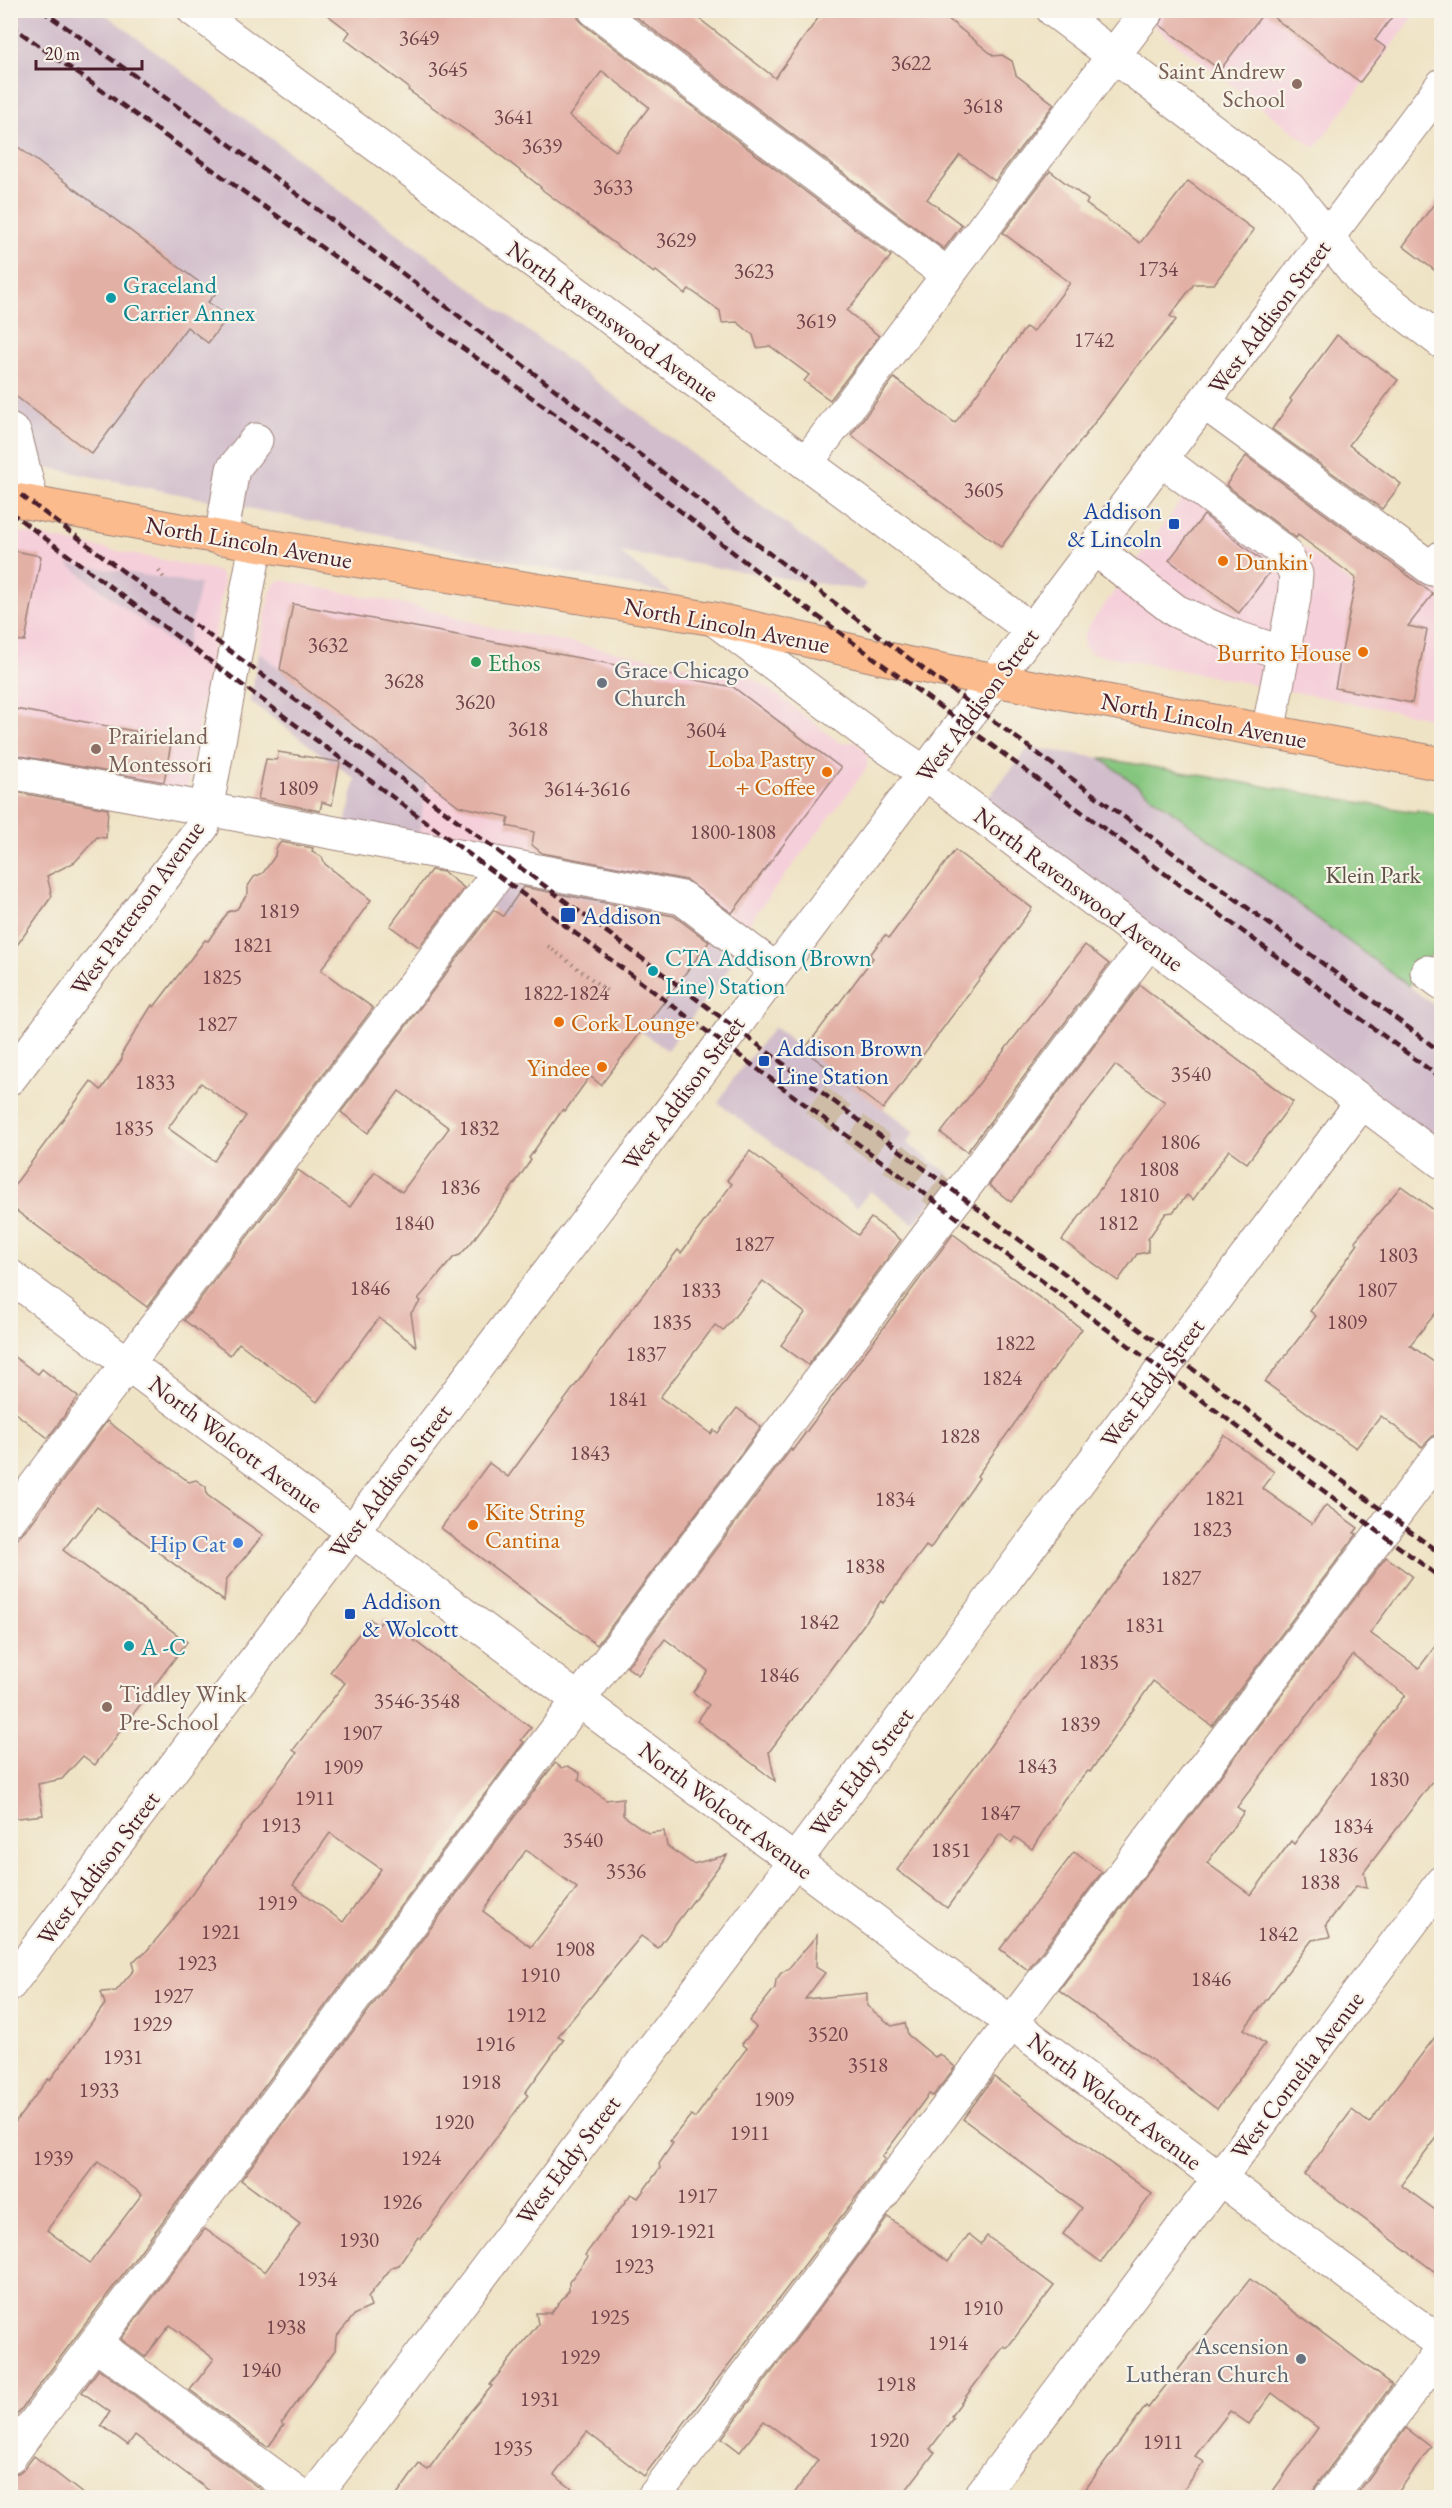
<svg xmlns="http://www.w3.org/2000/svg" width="1452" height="2508" font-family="'EB Garamond',serif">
<rect width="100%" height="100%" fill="#f7f3e8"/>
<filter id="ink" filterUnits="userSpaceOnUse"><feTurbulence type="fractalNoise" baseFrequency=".0167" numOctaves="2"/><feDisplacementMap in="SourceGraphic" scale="12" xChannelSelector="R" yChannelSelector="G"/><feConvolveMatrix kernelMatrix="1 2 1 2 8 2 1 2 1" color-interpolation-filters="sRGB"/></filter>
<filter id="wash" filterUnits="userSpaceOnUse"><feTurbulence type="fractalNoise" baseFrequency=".008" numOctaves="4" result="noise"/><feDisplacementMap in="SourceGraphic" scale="24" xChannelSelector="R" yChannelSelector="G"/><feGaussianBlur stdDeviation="1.35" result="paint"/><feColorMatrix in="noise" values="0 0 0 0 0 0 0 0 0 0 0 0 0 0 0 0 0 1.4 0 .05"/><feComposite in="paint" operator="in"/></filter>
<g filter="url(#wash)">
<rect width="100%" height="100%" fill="#efe3c5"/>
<g fill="#f5cfda">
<polygon points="1154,10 1418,11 1315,148 1147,21"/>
<polygon points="1203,471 1367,595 1401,546 1441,574 1441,720 1090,653 1084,646 1083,639 1088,627"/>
<polygon points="10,530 215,570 221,574 224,583 187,790 11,772"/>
<polygon points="280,580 424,608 491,627 751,678 766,686 840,743 855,742 868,754 867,768 752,919 741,944 418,849 280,669 258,652 270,593 274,585"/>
</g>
<g fill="#d1bdcb">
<polygon points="10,11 101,11 866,584 861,590 619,552 672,594 11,460"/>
<polygon points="66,563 200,584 185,654"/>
<polygon points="258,652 426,780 418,849 344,836 355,779 251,702"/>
<polygon points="1029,747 1100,758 1441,1010 1441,1147 984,803"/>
<polygon points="504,866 682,898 741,944 726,973 667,1050 602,1004 608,996 479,899"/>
<polygon points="774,1027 915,1132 907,1143 952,1176 914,1224 870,1191 857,1207 718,1103 733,1079"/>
</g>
<polygon fill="#85c67e" stroke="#687254" stroke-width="1.5" points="1100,758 1415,812 1417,810 1441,816 1441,941 1409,986"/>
<g id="blocks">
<g fill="#e3b0a6" fill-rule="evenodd">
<path d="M 321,10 L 577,10 L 578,18 L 584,25 L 891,256 L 847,311 L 879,336 L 830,400 L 804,381 L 809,375 L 770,346 L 757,348 L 753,335 L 737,322 L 722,323 L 720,311 L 689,289 L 685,294 L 656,271 L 654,273 L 540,188 L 541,187 L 495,151 L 408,90 L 409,88 L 345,39 L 350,32 ZM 602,71 L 649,107 L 616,151 L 569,116 Z"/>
<polygon points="627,10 688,10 775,78 824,10 937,10 994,56 1002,55 1012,61 1016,75 1054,104 995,181 960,155 927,199 962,225 944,249"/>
<polygon points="1166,10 1397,10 1375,40 1386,48 1360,82 1265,11 1220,70 1160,25"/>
<polygon points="10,141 215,294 208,302 228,317 208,343 187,327 92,454 10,392"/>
<polygon points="1050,171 1088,200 1086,204 1140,243 1188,181 1254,230 1214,284 1194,284 1170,316 1176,320 1134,370 1001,547 851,435 894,378 955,423 1026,327 1033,332 1070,283 1003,233"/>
<polygon points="1442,193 1442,276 1403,246"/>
<polygon points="1337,335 1398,380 1349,445 1401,484 1382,509 1272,429 1292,401 1290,399"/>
<polygon points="1246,456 1433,594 1408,626 1427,630 1412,703 1335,688 1356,578 1298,535 1296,538 1226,485"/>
<polygon points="1204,515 1272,569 1239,613 1169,560"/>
<polygon points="10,550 41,556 25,641 10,640"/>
<polygon points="293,604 733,687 841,768 732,913 686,880 542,853 532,845 534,832 507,826 509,817 459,806 280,669"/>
<polygon points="10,708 172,738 164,782 10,754"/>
<polygon points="278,752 340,762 332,805 322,802 320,811 258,799 266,759 277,760"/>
<polygon points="10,791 108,809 106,838 97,837 75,862 47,876 52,896 10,955"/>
<path d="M 281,842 L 313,848 L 312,851 L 322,857 L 325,864 L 371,900 L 321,970 L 373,1008 L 147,1307 L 10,1206 L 10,1191 L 91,1081 L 101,1090 L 122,1059 L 122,1053 L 152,1005 L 154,1007 L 205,940 L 208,941 L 228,912 L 237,909 L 248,893 L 248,886 L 254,877 L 263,873 L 275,856 L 276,848 ZM 201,1083 L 246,1116 L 214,1161 L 168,1128 Z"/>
<polygon points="955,850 1032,908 883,1109 804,1050 873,958 870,955 885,935 889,938"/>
<polygon points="431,870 444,872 464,888 419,947 390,926"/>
<polygon points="523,887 674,916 709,942 601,1085 590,1076 565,1111 563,1109 529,1158 531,1160 511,1189 471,1243 460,1255 454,1257 418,1299 421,1301 411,1313 416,1346 379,1318 317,1402 239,1343 230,1355 184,1320 298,1170 350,1207 375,1172 402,1192 449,1128 399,1091 368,1133 341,1112 494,910 503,916"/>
<polygon points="1085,945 1109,964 967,1152 941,1133"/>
<polygon points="1140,985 1293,1102 1247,1163 1229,1150 1193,1200 1187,1195 1173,1212 1166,1213 1148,1239 1148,1252 1137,1254 1118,1281 1062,1240 1165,1102 1115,1065 1011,1202 989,1185"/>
<polygon points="750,1151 858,1235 871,1218 901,1240 808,1365 781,1345 805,1313 763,1281 723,1331 715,1325 660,1397 711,1434 714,1430 718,1433 737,1408 761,1427 597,1645 441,1528 489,1463 508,1477 627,1315 678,1250 681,1253 732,1184 727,1180"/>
<polygon points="1401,1186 1442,1216 1442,1305 1410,1345 1442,1368 1442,1434 1434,1435 1422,1447 1381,1416 1356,1448 1265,1382 1316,1316 1310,1311 1358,1244 1355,1241"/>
<polygon points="953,1234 1082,1329 977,1476 979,1478 930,1549 926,1546 883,1603 881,1601 769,1752 775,1781 697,1721 709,1705 693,1692 708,1671 665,1639 638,1675 627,1667 791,1449 792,1451"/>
<polygon points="10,1354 38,1374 42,1369 78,1397 48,1438 10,1409"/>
<polygon points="107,1421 189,1482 196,1480 206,1487 207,1495 263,1535 226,1580 224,1601 97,1507 63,1550 187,1642 95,1765 83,1756 62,1779 38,1784 43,1815 10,1819 10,1545 30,1525"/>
<polygon points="1224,1435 1274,1472 1262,1488 1312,1524 1326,1505 1358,1528 1354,1533 1357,1534 1212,1726 1153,1681 1090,1772 1088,1771 1064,1799 1032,1849 1015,1837 1011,1843 1000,1834 947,1908 897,1870"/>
<path d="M 1386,1557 L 1412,1576 L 1370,1633 L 1419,1668 L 1442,1637 L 1442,1769 L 1364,1872 L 1367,1888 L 1356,1886 L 1326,1925 L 1330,1937 L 1312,1940 L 1244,2029 L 1265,2044 L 1217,2109 L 1059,1990 ZM 1353,1655 L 1405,1695 L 1294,1844 L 1291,1841 L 1251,1895 L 1207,1863 L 1244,1812 L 1237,1807 Z"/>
<path d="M 384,1618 L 531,1728 L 521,1740 L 524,1742 L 10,2424 L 10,2129 L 48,2079 L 50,2080 L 105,2004 L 101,1992 L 116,1991 L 134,1970 L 132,1963 L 139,1956 L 144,1954 L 171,1922 L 297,1753 L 293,1750 L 345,1683 L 330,1672 L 370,1619 L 378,1626 ZM 330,1833 L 381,1869 L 343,1922 L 293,1885 ZM 98,2162 L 142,2194 L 90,2263 L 47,2230 Z"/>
<path d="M 555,1763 L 562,1768 L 568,1766 L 580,1773 L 579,1780 L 606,1800 L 623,1798 L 623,1815 L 648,1833 L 664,1831 L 667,1846 L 693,1864 L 727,1855 L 658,1948 L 641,1936 L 558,2036 L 564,2039 L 525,2093 L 528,2095 L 421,2239 L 418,2237 L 399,2265 L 392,2267 L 368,2297 L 371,2307 L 355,2314 L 336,2337 L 335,2350 L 282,2423 L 284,2425 L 269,2446 L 266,2446 L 190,2390 L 214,2359 L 170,2325 L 145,2357 L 121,2339 L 205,2229 L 265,2272 L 300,2224 L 241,2180 ZM 526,1850 L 577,1888 L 531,1947 L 483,1911 Z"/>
<polygon points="1074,1852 1102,1872 1028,1970 1000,1949"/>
<polygon points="817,1935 816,1967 825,1973 805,1999 867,1993 867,2006 892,2026 905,2023 908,2035 935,2057 940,2054 955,2067 933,2096 929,2094 882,2157 885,2159 644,2476 587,2432 554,2475 584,2498 395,2498 419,2464 428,2470 469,2413 492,2386 490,2385 538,2324 536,2313 551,2313 569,2290 569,2282 588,2257 585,2255 631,2194 638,2198 660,2168 659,2164 673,2143 670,2141 691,2115 695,2118 747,2048 742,2044 756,2027 749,2021 775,1988 776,1980 781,1973 788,1969"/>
<polygon points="1442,2028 1442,2131 1401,2185 1442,2215 1442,2277 1304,2174 1352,2110 1369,2123"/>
<polygon points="994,2077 1152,2194 1101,2262 1063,2234 1082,2208 963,2119"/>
<polygon points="888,2217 948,2262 969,2234 981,2244 987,2236 1054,2286 1007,2348 1004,2346 951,2416 953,2418 930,2449 935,2452 900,2498 791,2498 818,2460 764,2421 740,2452 722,2438"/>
<polygon points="1250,2279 1392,2385 1315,2487 1312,2498 1268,2498 1318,2428 1272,2393 1249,2424 1230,2411 1195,2456 1204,2462 1178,2498 1079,2498 1146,2406 1148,2408"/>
<polygon points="99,2369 272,2498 219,2498 135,2435 128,2445 101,2425 110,2412 82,2392"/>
<polygon points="1406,2428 1431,2447 1394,2498 1354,2498"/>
<polygon points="34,2456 88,2498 10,2498 10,2474 18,2473 25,2468"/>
</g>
</g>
</g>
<g filter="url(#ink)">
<use href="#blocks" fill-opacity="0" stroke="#9c8178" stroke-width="1.5"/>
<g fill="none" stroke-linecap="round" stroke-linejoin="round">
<polyline stroke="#cebca6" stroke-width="33" stroke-dasharray="33 16" stroke-linecap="butt" points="815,1099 953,1203"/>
<defs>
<g id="minor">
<polyline points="194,10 1033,631"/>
<polyline points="595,10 948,275"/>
<polyline points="1053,10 1289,188 1363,282 1442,342"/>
<polyline points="1205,403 1432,569 1442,557"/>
<polyline points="10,430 15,434 32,503"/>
<polyline points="1162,460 1285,553 1296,574 1294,598 1268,732"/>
<polyline points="806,463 1148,10"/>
<polyline points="221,538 233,469 256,440"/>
<polyline points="1095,549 1176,611 1235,637 1283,653"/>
<polyline points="714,619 873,738 925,773 1442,1162"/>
<polyline points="10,772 682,898 776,970"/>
<polyline points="1427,972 1442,983"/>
<polyline points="10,1078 203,826 256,544"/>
<polyline points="10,1276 1442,2344"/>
<polyline points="10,1519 504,866"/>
<path d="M 10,1984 C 488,1351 968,721 1442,85"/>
<polyline points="95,2343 304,2498"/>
<polyline points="10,2456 1149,942"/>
<polyline points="313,2498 795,1861 1362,1102"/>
<polyline points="653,2498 1442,1452"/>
<polyline points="979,2498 1442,1882"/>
<polyline points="1330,2498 1442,2350"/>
</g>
<polyline id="major" points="10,499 256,544 714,619 910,664 1442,764"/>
</defs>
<use href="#minor" stroke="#9c8178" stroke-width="35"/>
<use href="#major" stroke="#9c8178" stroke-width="35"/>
<g stroke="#9c8178" stroke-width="4" stroke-dasharray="1.5 4.5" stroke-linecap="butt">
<polyline points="159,571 164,578"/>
<polyline points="548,946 610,993"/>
<polyline points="680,981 687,986"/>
<polyline points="663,1003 670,1008"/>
</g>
<use href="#minor" stroke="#fff" stroke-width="33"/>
<use href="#major" stroke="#fbbb8c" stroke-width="33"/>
<g stroke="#4a1f2b" stroke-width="4.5" stroke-dasharray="9 4.5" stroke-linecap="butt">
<path d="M 41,10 C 303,191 553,390 807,582 C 1018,741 1232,894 1442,1053"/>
<polyline points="10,25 569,424 762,575 1442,1079"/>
<polyline points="10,487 1442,1555"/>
<polyline points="10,512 1442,1579"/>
</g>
</g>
</g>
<g fill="#8d6e63" stroke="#f7f3e8" stroke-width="2">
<circle cx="1297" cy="84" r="6"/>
<circle cx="96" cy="749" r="6"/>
<circle cx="107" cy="1707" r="6"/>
</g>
<g fill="#0f9aa8" stroke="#f7f3e8" stroke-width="2">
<circle cx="111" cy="298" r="6"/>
<circle cx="653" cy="971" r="6"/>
<circle cx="129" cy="1646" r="6"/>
</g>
<g fill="#1a4fb4" stroke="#f7f3e8" stroke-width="2">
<rect x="1168" y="518" width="12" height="12" rx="3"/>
<rect x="560" y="907" width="16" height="16" rx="3"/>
<rect x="758" y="1055" width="12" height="12" rx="3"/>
<rect x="344" y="1608" width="12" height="12" rx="3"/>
</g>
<g fill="#e8710a" stroke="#f7f3e8" stroke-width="2">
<circle cx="1223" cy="561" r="6"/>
<circle cx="1363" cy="652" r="6"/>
<circle cx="827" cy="772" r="6"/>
<circle cx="559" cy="1022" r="6"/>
<circle cx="602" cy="1067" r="6"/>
<circle cx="473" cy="1525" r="6"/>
</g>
<circle fill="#2e9e5b" stroke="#f7f3e8" stroke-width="2" cx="476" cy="662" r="6"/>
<g fill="#6b7280" stroke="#f7f3e8" stroke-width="2">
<circle cx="602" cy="683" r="6"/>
<circle cx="1301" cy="2359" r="6"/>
</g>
<circle fill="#3f7fe0" stroke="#f7f3e8" stroke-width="2" cx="238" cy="1543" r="6"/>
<g text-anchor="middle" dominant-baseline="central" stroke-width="4.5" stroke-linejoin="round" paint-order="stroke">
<g font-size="21" fill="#70434a">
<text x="419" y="37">3649</text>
<text x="911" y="62">3622</text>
<text x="448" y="68">3645</text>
<text x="983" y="105">3618</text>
<text x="514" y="116">3641</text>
<text x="542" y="145">3639</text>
<text x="613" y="186">3633</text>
<text x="676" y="239">3629</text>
<text x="1158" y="268">1734</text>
<text x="754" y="270">3623</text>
<text x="816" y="320">3619</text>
<text x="1094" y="339">1742</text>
<text x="984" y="489">3605</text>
<text x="328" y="644">3632</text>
<text x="404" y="680">3628</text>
<text x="475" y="701">3620</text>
<text x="528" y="728">3618</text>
<text x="706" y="729">3604</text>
<text x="298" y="787">1809</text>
<text x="587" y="788">3614-3616</text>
<text x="733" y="831">1800-1808</text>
<text x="279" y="910">1819</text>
<text x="253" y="944">1821</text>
<text x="222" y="976">1825</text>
<text x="566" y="992">1822-1824</text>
<text x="217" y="1023">1827</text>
<text x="1191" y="1073">3540</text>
<text x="155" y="1081">1833</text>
<text x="134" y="1127">1835</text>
<text x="479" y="1127">1832</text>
<text x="1180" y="1141">1806</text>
<text x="1159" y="1168">1808</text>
<text x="460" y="1186">1836</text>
<text x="1139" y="1194">1810</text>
<text x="414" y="1222">1840</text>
<text x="1118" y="1222">1812</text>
<text x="754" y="1243">1827</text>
<text x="1398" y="1254">1803</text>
<text x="370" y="1287">1846</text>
<text x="701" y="1289">1833</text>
<text x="1377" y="1289">1807</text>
<text x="672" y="1321">1835</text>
<text x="1347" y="1321">1809</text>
<text x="1015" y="1342">1822</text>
<text x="646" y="1353">1837</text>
<text x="1002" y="1377">1824</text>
<text x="628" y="1398">1841</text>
<text x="960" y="1435">1828</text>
<text x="590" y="1452">1843</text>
<text x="1225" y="1497">1821</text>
<text x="895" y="1498">1834</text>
<text x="1212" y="1528">1823</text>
<text x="865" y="1565">1838</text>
<text x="1181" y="1577">1827</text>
<text x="819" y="1621">1842</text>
<text x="1145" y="1624">1831</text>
<text x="1099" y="1661">1835</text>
<text x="779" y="1674">1846</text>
<text x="417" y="1700">3546-3548</text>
<text x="1080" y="1723">1839</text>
<text x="362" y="1732">1907</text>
<text x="1037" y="1765">1843</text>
<text x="343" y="1766">1909</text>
<text x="1389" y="1778">1830</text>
<text x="315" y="1797">1911</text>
<text x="1000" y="1812">1847</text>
<text x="281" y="1824">1913</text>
<text x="1353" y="1825">1834</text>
<text x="583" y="1839">3540</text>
<text x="951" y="1849">1851</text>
<text x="1338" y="1854">1836</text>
<text x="626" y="1870">3536</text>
<text x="1320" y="1881">1838</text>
<text x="277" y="1902">1919</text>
<text x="221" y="1931">1921</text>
<text x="1278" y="1933">1842</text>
<text x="575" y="1948">1908</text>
<text x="197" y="1962">1923</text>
<text x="540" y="1974">1910</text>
<text x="1211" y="1978">1846</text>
<text x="173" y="1995">1927</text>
<text x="526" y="2014">1912</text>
<text x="152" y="2023">1929</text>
<text x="828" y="2033">3520</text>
<text x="495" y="2043">1916</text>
<text x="123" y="2056">1931</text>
<text x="868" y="2064">3518</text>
<text x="481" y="2081">1918</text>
<text x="99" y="2089">1933</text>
<text x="774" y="2098">1909</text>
<text x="454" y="2121">1920</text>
<text x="750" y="2132">1911</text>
<text x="53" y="2157">1939</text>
<text x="421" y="2157">1924</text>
<text x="697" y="2195">1917</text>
<text x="402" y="2201">1926</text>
<text x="673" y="2230">1919-1921</text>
<text x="359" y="2239">1930</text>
<text x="634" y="2265">1923</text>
<text x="317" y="2278">1934</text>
<text x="983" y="2307">1910</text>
<text x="610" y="2316">1925</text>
<text x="286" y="2326">1938</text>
<text x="948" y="2342">1914</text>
<text x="580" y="2356">1929</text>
<text x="261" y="2369">1940</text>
<text x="896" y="2383">1918</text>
<text x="540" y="2398">1931</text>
<text x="889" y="2439">1920</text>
<text x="1163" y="2441">1911</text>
<text x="513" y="2447">1935</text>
</g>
<g font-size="24" fill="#785e54" stroke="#f7f3e8" text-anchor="start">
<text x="1285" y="70" text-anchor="end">Saint Andrew<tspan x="1285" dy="28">School</tspan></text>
<text x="108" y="735">Prairieland<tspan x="108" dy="28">Montessori</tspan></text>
<text x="119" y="1693">Tiddley Wink<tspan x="119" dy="28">Pre-School</tspan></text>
</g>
<g font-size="24" fill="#0d838f" stroke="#f7f3e8" text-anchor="start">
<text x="123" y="284">Graceland<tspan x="123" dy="28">Carrier Annex</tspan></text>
<text x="665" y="957">CTA Addison (Brown<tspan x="665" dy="28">Line) Station</tspan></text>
<text x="141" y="1646">A -C</text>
</g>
<g font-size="24" fill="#4a1f2b" stroke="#f7f3e8">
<text transform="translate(1269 317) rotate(-53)">West Addison Street</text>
<text transform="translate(613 321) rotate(36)">North Ravenswood Avenue</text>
<text transform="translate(249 542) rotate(10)">North Lincoln Avenue</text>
<text transform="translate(727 625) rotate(11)">North Lincoln Avenue</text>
<text transform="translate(977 705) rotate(-53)">West Addison Street</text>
<text transform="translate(1204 720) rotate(11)">North Lincoln Avenue</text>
<text transform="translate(1079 889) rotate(37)">North Ravenswood Avenue</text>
<text transform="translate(137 908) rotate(-54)">West Patterson Avenue</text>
<text transform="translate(683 1093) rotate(-53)">West Addison Street</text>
<text transform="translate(1152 1383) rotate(-53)">West Eddy Street</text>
<text transform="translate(236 1444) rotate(37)">North Wolcott Avenue</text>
<text transform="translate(390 1481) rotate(-53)">West Addison Street</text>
<text transform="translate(861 1772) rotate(-53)">West Eddy Street</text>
<text transform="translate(726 1810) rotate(37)">North Wolcott Avenue</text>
<text transform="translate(98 1868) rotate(-53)">West Addison Street</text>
<text transform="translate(1297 2075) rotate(-53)">West Cornelia Avenue</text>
<text transform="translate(1115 2101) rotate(37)">North Wolcott Avenue</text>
<text transform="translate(568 2160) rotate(-53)">West Eddy Street</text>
</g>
<g font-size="24" fill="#164399" stroke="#f7f3e8" text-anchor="start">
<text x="1162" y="510" text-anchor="end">Addison<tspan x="1162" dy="28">&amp; Lincoln</tspan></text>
<text x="582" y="915">Addison</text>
<text x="776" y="1047">Addison Brown<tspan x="776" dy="28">Line Station</tspan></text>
<text x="362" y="1600">Addison<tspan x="362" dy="28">&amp; Wolcott</tspan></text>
</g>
<g font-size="24" fill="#c56008" stroke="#f7f3e8" text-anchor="start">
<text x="1235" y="561">Dunkin'</text>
<text x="1351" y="652" text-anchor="end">Burrito House</text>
<text x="815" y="758" text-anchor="end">Loba Pastry<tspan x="815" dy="28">+ Coffee</tspan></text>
<text x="571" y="1022">Cork Lounge</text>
<text x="590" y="1067" text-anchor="end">Yindee</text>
<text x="485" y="1511">Kite String<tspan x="485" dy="28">Cantina</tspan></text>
</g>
<g font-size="24" fill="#27864d" stroke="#f7f3e8" text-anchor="start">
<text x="488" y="662">Ethos</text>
</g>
<g font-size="24" fill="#5b616d" stroke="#f7f3e8" text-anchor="start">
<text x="614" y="669">Grace Chicago<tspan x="614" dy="28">Church</tspan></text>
<text x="1289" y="2345" text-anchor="end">Ascension<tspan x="1289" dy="28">Lutheran Church</tspan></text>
</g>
<g font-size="24" fill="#5c5144" stroke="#f7f3e8">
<text x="1373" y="874">Klein Park</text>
</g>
<g font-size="24" fill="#366cbe" stroke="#f7f3e8" text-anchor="end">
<text x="226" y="1543">Hip Cat</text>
</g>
</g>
<rect width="1452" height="2508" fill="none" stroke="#f7f3e8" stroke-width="36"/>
<path d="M36 60v9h106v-9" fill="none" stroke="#4a1f2b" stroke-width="3"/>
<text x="45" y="60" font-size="18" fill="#4a1f2b" stroke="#f7f3e8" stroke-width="4.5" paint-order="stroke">20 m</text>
</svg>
